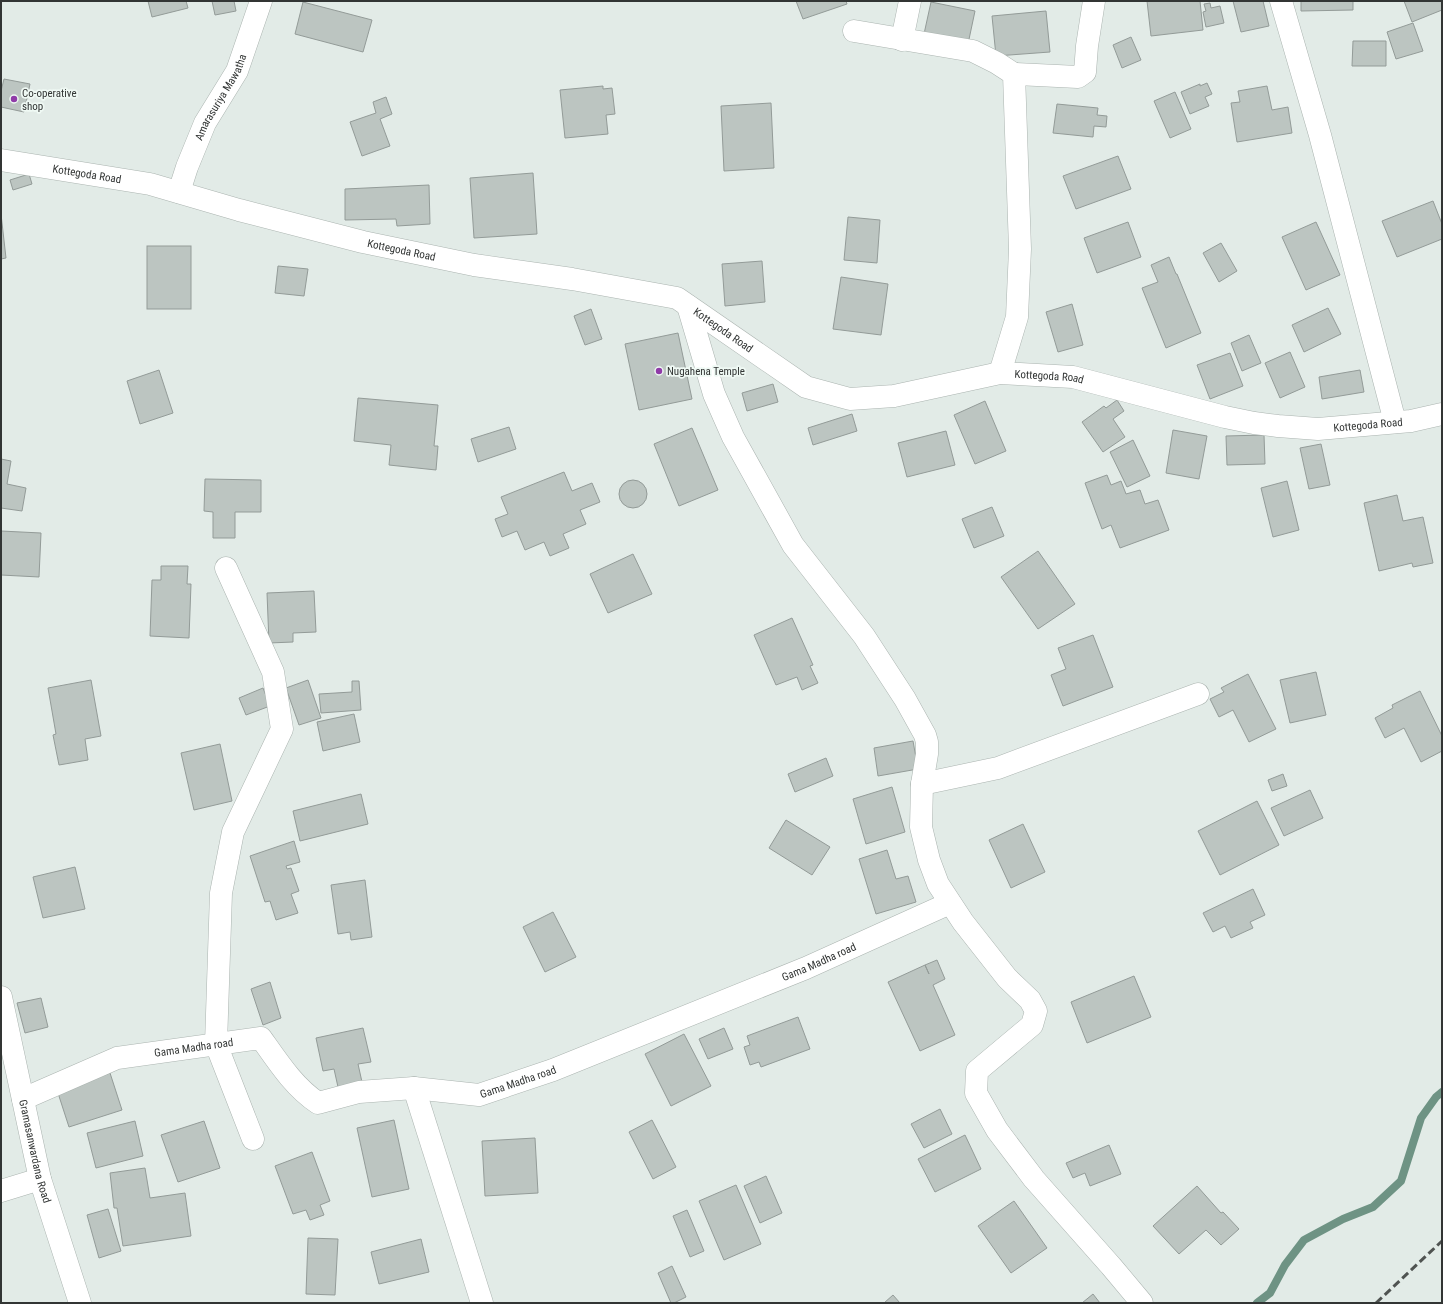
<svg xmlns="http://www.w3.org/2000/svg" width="1443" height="1304" font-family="'Roboto Condensed',sans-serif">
<rect width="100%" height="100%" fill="#e2ebe7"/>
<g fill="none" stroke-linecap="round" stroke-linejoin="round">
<polyline stroke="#6e9384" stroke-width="8" points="1257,1303 1270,1293 1285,1265 1304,1240 1343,1219 1373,1207 1401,1181 1421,1118 1436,1097 1442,1092"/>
</g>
<g fill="#bcc5c1" stroke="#939b98">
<polygon points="148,1 186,1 188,8 152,17"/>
<polygon points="212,1 234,1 236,11 215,15"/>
<polygon points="796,1 846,1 847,4 803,19"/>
<polygon points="1147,1 1200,1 1203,30 1151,36"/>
<polygon points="1233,1 1263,1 1269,26 1241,32"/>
<polygon points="1301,1 1353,1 1353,10 1301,11"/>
<polygon points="1404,1 1442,1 1442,10 1412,22"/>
<polygon points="303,2 372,20 363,52 295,34"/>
<polygon points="931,2 975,11 968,44 924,34"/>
<polygon points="1210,3 1211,8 1220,6 1224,23 1206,27 1203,12 1206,11 1204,4"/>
<polygon points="1046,11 1050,52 996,56 992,16"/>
<polygon points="1413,23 1423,51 1396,59 1387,32"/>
<polygon points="1131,37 1141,60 1122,68 1113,45"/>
<polygon points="1353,41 1386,41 1386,66 1352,66"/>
<polygon points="4,79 30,84 24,112 1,107 1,91"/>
<polygon points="1207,83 1212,94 1205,97 1209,106 1190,114 1181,92 1200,84 1200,86"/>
<polygon points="603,86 603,89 612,88 615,114 606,115 608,134 565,138 560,90"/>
<polygon points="1267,86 1272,110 1288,107 1292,133 1237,142 1231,103 1240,102 1238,91"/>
<polygon points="1175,92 1191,129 1170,138 1154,101"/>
<polygon points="386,97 392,114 380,119 390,146 362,156 350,122 376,113 373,102"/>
<polygon points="771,103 774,168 724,171 721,106"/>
<polygon points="1057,104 1098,108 1097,115 1107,116 1106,127 1094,126 1093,137 1053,133"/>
<polygon points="1118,156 1131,189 1076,209 1063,176"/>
<polygon points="533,173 537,234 474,238 470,178"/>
<polygon points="29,174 32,184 13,190 10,180"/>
<polygon points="429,185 430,224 397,226 396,219 345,220 345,189"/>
<polygon points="1433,201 1442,224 1442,239 1397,257 1382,221"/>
<polygon points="1,214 6,258 1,259"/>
<polygon points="848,217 880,220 877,263 844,260"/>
<polygon points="1128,222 1141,257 1097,273 1084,238"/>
<polygon points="1316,222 1340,275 1306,290 1282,237"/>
<polygon points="1221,243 1237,271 1219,282 1203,253"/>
<rect x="147" y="246" width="44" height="63"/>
<polygon points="1169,257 1176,274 1177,274 1201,333 1166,348 1142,288 1158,282 1151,265"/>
<polygon points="762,261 765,302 725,306 722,264"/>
<polygon points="278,266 308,269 304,296 275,293"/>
<polygon points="841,277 888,284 881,335 833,329"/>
<polygon points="1072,304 1083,345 1058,352 1046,312"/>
<polygon points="1328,308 1341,334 1304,352 1292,325"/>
<polygon points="591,309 602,339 585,345 574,316"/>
<polygon points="678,333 692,399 639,410 625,344"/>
<polygon points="1249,335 1261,363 1242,371 1231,343"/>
<polygon points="1290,352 1305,387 1280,398 1265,363"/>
<polygon points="1230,353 1243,386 1210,399 1197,365"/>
<polygon points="159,370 173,413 140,424 127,381"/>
<polygon points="1360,370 1364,392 1322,399 1319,377"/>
<polygon points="773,384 778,402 747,411 742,393"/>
<polygon points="358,398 438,405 434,446 438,446 436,470 389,465 391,445 354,441"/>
<polygon points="1117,400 1124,411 1113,419 1125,437 1103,452 1082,422 1104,406 1106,408"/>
<polygon points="985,401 1006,451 975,464 954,415"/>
<polygon points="852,414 857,431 813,445 808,428"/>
<polygon points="509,427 516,449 478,462 471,439"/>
<polygon points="692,428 718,490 679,506 654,444"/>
<polygon points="1173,430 1207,436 1199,479 1166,473"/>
<polygon points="946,431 955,465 907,477 898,443"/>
<polygon points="1264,435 1265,464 1227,465 1226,436"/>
<polygon points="1133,440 1150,476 1127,487 1110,452"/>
<polygon points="1321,444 1330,485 1309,489 1300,448"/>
<polygon points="1,459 11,461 7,484 26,488 22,511 1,508"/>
<polygon points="564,472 572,491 592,483 600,502 580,510 586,524 563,534 569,548 550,556 544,542 525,550 517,531 502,537 495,519 508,514 501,497"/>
<polygon points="1107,475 1111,485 1121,481 1126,494 1140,490 1145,504 1158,500 1169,530 1120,548 1111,525 1102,529 1085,483"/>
<polygon points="205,479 261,480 261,512 235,512 235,538 213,538 213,512 204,511"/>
<circle cx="633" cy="494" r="14"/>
<polygon points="1287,481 1299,530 1273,537 1261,488"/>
<polygon points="1397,495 1403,521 1423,517 1433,563 1413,567 1412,563 1379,571 1364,503"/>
<polygon points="992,507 1004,536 974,548 962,519"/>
<polygon points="1,531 41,533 39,577 1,575"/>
<polygon points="1038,551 1075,604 1038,629 1001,577"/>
<polygon points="633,554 652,594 608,613 590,574"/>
<polygon points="161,566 188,566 187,584 191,584 189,638 150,636 152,580 161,580"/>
<polygon points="314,591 316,632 293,633 293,642 269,643 267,593"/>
<polygon points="792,618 813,665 810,666 818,683 802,690 797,677 776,685 754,635"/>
<polygon points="1093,635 1113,687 1063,706 1051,675 1066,669 1058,648"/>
<polygon points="1316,672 1326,715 1290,723 1280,680"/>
<polygon points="1248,674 1276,729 1249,742 1233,710 1219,717 1210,699 1224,692 1221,688"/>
<polygon points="91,680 101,736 85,739 88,760 59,765 53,735 56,734 48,688"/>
<polygon points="308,680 321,718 299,725 286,688"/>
<polygon points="352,681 359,681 361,710 321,713 319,694 352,692"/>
<polygon points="263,688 270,706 246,715 239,698"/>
<polygon points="1420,691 1442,736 1442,751 1421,762 1404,728 1385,738 1375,718 1393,708 1392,705"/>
<polygon points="354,714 360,742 323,751 317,722"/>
<polygon points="913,741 918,769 878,776 874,748"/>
<polygon points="220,744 232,801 194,810 181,753"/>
<polygon points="826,758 833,776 795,792 788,774"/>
<polygon points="1283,774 1287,786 1272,791 1268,780"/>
<polygon points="892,787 905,832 866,844 853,799"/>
<polygon points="1310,790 1323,818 1284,836 1271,808"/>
<polygon points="361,794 368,824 300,841 293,811"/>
<polygon points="1257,801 1279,845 1220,875 1198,831"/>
<polygon points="786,820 830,847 812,875 769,848"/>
<polygon points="1023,824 1045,872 1011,888 989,840"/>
<polygon points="294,841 300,862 286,866 287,869 291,868 299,891 291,894 298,913 276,920 270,901 265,902 250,856"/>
<polygon points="887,850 896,879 908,876 916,902 876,914 859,859"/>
<polygon points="75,867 85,909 43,918 33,877"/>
<polygon points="365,880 372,937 351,940 350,932 338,934 331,885"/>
<polygon points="1253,889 1265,915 1250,922 1253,928 1231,938 1225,926 1213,932 1203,913"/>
<polygon points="553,912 576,957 545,972 523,927"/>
<polygon points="937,960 945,979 933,985 955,1035 920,1051 888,982 925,965 929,974 925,965"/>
<polygon points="1134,976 1151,1017 1087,1043 1071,1002"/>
<polygon points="270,982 281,1018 263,1025 251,989"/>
<polygon points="41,998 48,1027 25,1033 17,1003"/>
<polygon points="798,1017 810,1049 761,1067 759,1062 750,1065 744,1047 750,1045 747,1036"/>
<polygon points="363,1028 371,1062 358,1064 362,1082 338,1087 334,1069 323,1071 316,1038"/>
<polygon points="724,1028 733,1049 708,1059 699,1039"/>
<polygon points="684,1034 711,1086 671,1106 645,1054"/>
<polygon points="110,1073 122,1110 69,1127 57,1090"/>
<polygon points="940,1109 952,1134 924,1148 911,1124"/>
<polygon points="394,1120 409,1189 372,1197 357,1128"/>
<polygon points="652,1120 676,1167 653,1179 629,1132"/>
<polygon points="135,1121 143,1156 96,1168 87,1133"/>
<polygon points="204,1121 220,1168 178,1182 161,1135"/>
<polygon points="965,1135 981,1169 935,1192 918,1159"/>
<polygon points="535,1138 538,1193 485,1196 482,1141"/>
<polygon points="1109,1145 1121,1174 1090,1186 1085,1173 1073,1178 1066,1163"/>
<polygon points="312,1152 330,1201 320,1205 324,1215 310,1220 306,1210 293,1214 275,1166"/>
<polygon points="145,1168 150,1198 185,1193 191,1236 123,1246 117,1208 114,1208 110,1173"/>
<polygon points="766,1176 782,1213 760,1223 744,1186"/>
<polygon points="736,1185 761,1244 724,1260 699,1201"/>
<polygon points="1197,1186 1221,1213 1223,1212 1239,1229 1221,1245 1206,1230 1179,1254 1153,1226"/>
<polygon points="1014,1201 1047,1248 1011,1273 978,1226"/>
<polygon points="108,1209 121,1251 99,1258 87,1215"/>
<polygon points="687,1210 704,1251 690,1257 673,1216"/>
<polygon points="308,1238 338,1239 335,1295 306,1294"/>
<polygon points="421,1239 429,1272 379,1284 371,1252"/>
<polygon points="672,1266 686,1297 674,1303 671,1303 658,1273"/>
<polygon points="1093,1294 1100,1303 1082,1303"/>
<polygon points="893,1295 900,1303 884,1303"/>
</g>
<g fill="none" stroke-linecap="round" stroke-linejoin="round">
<defs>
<g id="minor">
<polyline points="1281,1 1320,135 1395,422"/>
<polyline points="854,31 973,51 997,63 1014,74 1020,249 1017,317 1000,373"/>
<polyline points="902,40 910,1"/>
<polyline points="1014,74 1078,77 1085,72 1087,46 1094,1"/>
<path id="s1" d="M 1,160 L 150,184 L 239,210 L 363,242 L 474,265 L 572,279 L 677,298 L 806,387 L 850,399 L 894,396 L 1000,373 L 1073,377 L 1225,417 L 1254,423 L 1278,426 L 1318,429 L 1411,421 L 1442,414"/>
<path id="s2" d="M 179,192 L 187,167 L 205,123 L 237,71 L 261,1"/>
<polyline points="688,306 714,394 733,437 793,545 864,636 905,699 925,735 927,742 927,754 922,784 921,827 929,860 938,884 963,922 1007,978 1030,1000 1036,1011 1032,1025 977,1071 976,1093 997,1130 1034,1179 1111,1266 1142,1303"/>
<polyline points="226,568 273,672 282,729 233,832 221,893 216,1044 253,1139"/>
<polyline points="922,784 998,768 1198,694"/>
<path id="s3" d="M 1,997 L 40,1179 L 80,1303"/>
<polyline points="414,1088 482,1303"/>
<path id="s4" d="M 23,1099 L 117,1058 L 261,1038 C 278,1062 294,1087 318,1103 L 359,1092 L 414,1088 L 479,1095 L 553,1070 L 806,968 L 950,903"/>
<polyline points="1,1191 40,1179"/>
</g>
</defs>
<use href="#minor" stroke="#abb4b0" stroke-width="23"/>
<use href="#minor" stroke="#fff" stroke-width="22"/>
<polyline stroke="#4f5351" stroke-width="3" stroke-dasharray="8 4" stroke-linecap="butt" points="1376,1303 1442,1241"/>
</g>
<g fill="#903ba8" stroke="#eff9f4" stroke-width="1.5">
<circle cx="14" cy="99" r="4"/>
<circle cx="659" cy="371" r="4"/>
</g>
<g text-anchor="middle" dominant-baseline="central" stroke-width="3.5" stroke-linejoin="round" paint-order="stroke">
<g font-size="11" fill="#323534" stroke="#eff9f4" text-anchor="start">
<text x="22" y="93">Co-operative<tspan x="22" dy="13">shop</tspan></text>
<text x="667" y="371">Nugahena Temple</text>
</g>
<g font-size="11" fill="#323534" stroke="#eff9f4">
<text stroke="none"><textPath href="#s2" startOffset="104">Amarasuriya Mawatha</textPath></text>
<text stroke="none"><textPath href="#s1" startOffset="87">Kottegoda Road</textPath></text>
<text stroke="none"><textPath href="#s1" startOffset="411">Kottegoda Road</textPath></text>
<text stroke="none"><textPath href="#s1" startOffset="747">Kottegoda Road</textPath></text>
<text stroke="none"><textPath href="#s1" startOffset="1095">Kottegoda Road</textPath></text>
<text stroke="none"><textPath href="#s1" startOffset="1420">Kottegoda Road</textPath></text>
<text stroke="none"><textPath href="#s4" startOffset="863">Gama Madha road</textPath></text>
<text stroke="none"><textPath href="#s4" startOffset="180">Gama Madha road</textPath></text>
<text stroke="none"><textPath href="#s4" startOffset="539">Gama Madha road</textPath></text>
<text stroke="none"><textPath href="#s3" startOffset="158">Gramasanwardana Road</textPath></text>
</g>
</g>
<rect width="1443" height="1304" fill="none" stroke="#323534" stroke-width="4"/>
</svg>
